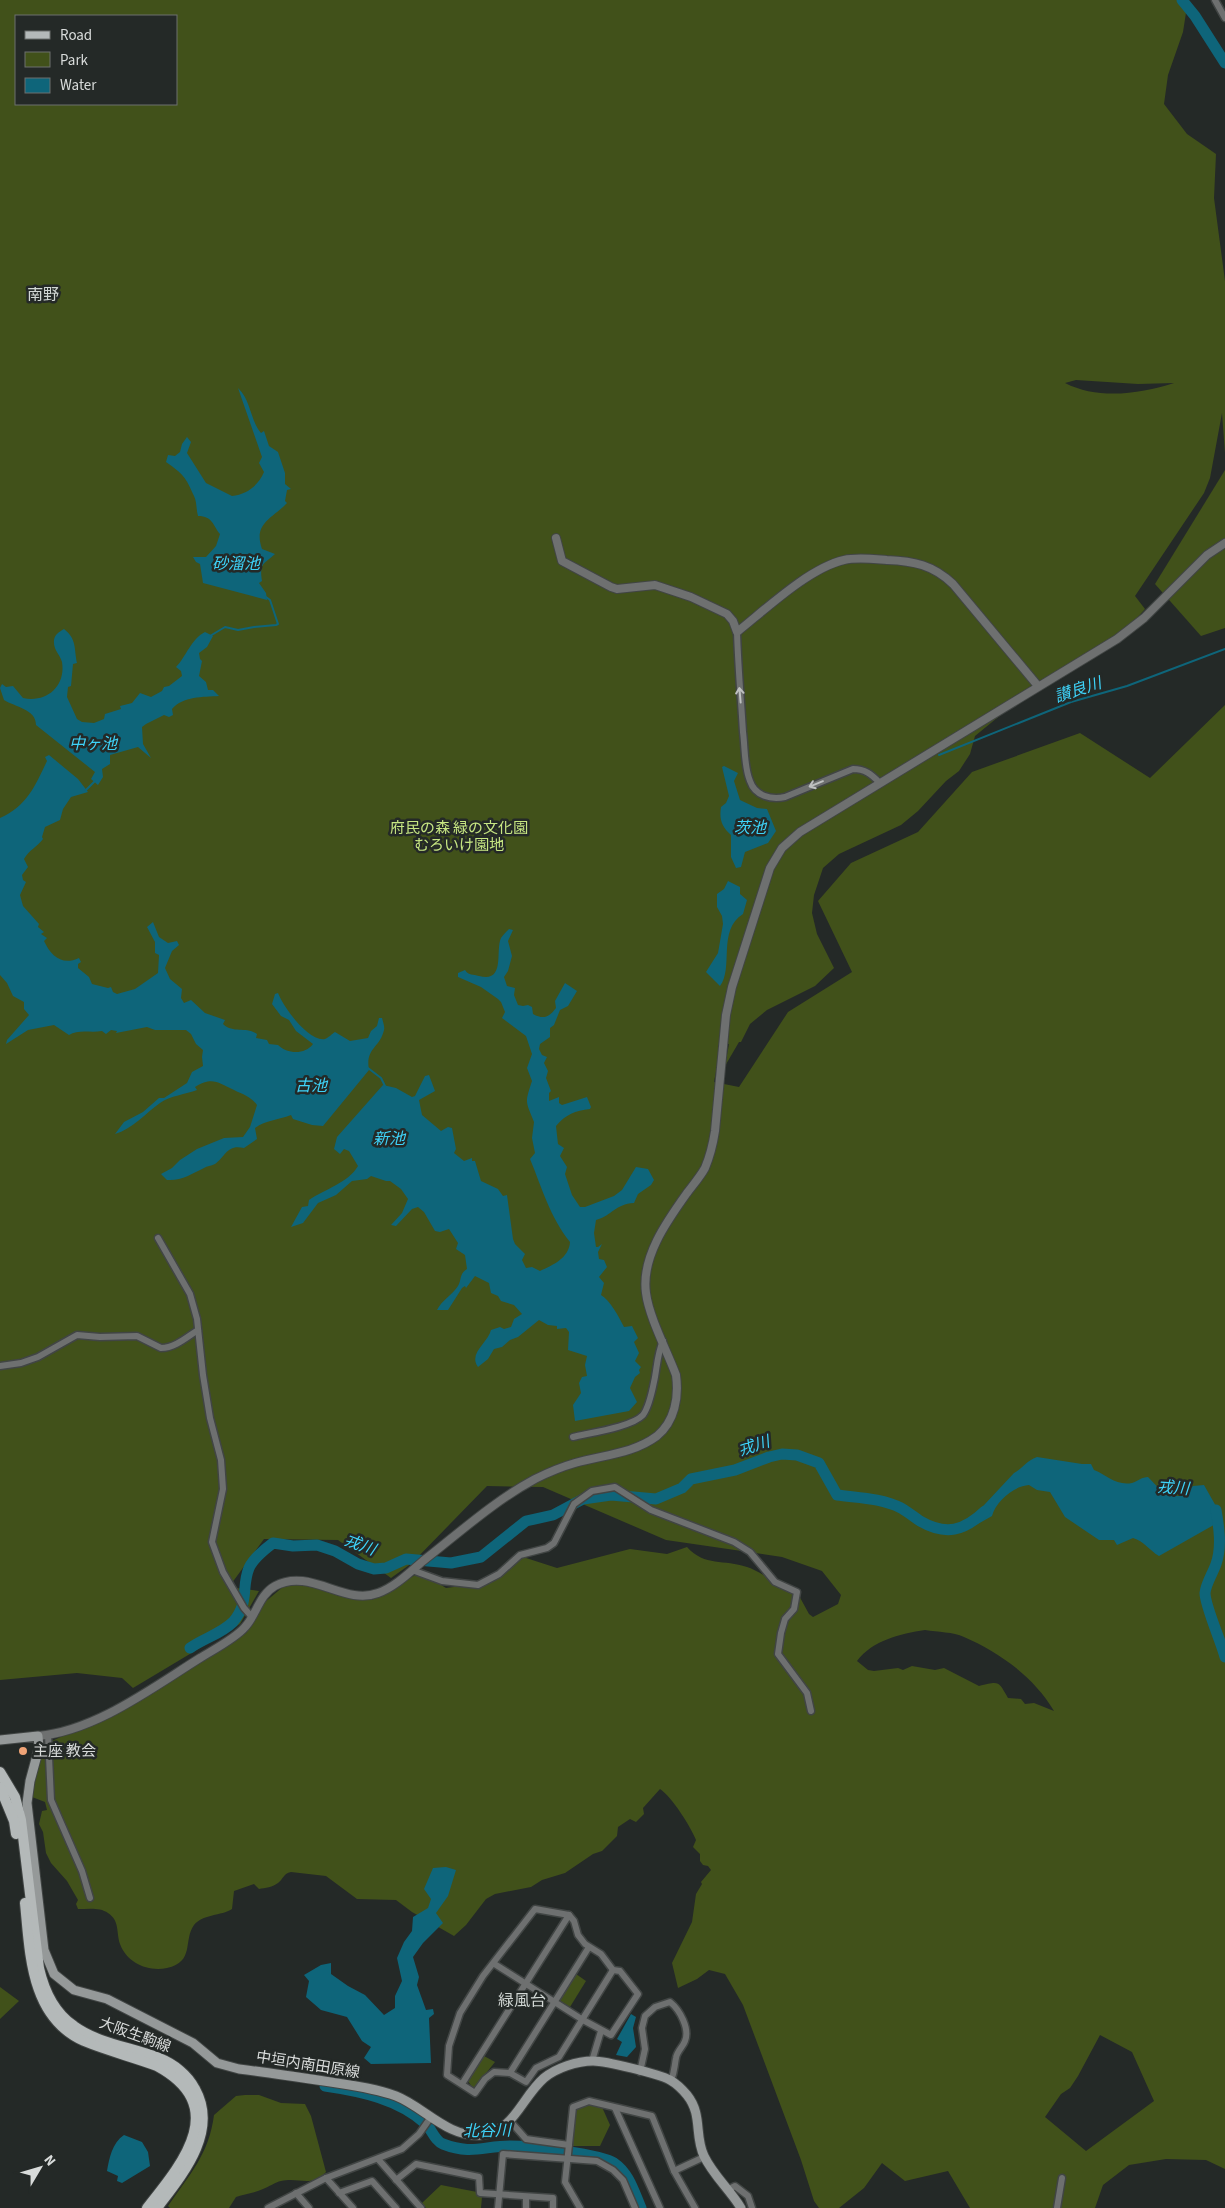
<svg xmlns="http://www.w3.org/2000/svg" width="1225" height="2208" font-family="'Source Sans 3','Noto Sans JP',sans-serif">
<rect width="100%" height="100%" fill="#242927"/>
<g fill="#41511a" fill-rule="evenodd">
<path d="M 0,0 L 1188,0 L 1183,32 L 1168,75 L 1164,104 L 1187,134 L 1216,154 L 1214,198 L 1225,281 L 1225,453 L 1222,413 L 1210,478 L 1204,493 L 1135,596 L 1145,609 L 1136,619 L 1114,637 L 1013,697 L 1008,709 L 975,736 L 970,754 L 959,771 L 946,781 L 918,811 L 901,825 L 839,854 L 823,868 L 814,895 L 812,913 L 817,934 L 834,968 L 815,986 L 767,1010 L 750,1024 L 741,1042 L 739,1042 L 725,1066 L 729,1044 L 718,1045 L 719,1056 L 714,1082 L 739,1087 L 788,1012 L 852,972 L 818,901 L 851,863 L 918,832 L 972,772 L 1080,733 L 1150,778 L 1225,705 L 1225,2169 L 1206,2160 L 1166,2159 L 1129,2165 L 1103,2185 L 1095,2208 L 970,2208 L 948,2171 L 905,2181 L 882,2163 L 864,2188 L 839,2208 L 819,2208 L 814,2201 L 801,2160 L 743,2005 L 725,1974 L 709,1970 L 697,1979 L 678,1988 L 672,1963 L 692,1922 L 696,1894 L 702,1884 L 701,1882 L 711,1870 L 708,1866 L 703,1865 L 700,1861 L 700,1854 L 693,1847 L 696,1840 C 691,1827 672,1797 660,1789 L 643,1808 L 644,1814 L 636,1822 L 630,1819 L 618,1827 L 617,1836 L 602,1851 L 593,1854 L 565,1873 L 542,1880 L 531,1887 L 495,1894 L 486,1899 L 466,1925 L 454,1936 L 412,1912 L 396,1900 L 357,1899 L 326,1876 L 291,1872 C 283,1874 284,1878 278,1883 C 273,1887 265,1888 259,1889 L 254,1884 L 234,1891 L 232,1909 C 221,1916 203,1914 194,1925 C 183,1940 195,1962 167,1968 C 148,1972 127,1963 120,1944 C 116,1932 120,1921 108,1913 C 100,1907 88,1909 78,1909 L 76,1904 L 78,1900 L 67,1881 L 51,1863 L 46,1853 L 43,1832 L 39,1824 L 42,1811 L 47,1810 L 45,1802 L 32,1797 L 34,1777 L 43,1745 L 140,1701 L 246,1633 L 265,1602 L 284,1586 L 304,1583 L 358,1600 L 372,1600 L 417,1574 L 430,1578 L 446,1588 L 461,1586 L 482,1586 L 523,1557 L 557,1568 L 630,1549 L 667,1554 L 687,1547 C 705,1567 724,1559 747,1567 C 758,1570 780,1586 791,1592 L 797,1592 L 809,1614 L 813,1617 L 838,1604 L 841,1595 L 822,1571 L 782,1557 L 666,1540 L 543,1487 L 487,1486 L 412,1563 L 391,1578 L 338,1540 L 264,1539 L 229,1587 L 259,1591 L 240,1624 L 133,1688 L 122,1678 L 77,1673 L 0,1680 ZM 16,16 L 176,16 L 176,104 L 16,104 ZM 1076,380 L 1138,384 L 1174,383 C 1140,394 1098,400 1065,383 ZM 925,1630 C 938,1632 953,1632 964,1637 C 999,1652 1034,1677 1054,1711 L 1034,1703 L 1025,1704 L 1021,1699 L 1008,1698 C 998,1681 1000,1681 979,1686 L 944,1668 L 935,1670 L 912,1666 L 903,1670 L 898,1668 L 874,1671 L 868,1670 L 857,1661 C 873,1640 900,1634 925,1630 ZM 1100,2035 L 1132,2052 L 1154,2101 L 1086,2151 L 1045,2117 L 1061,2094 L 1070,2088 L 1078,2076 Z"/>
<polygon points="1225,470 1225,628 1201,636 1155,584"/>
<polygon points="576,1974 586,1981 570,2007 559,2000"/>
<polygon points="0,1987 19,2001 0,2019"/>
<polygon points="484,2056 495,2062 475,2087 472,2087 468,2081"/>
<path d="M 245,2095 L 259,2095 L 281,2103 L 305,2104 L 311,2116 L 326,2172 C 311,2188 300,2177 281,2181 C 275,2182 269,2187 263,2189 C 255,2193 245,2194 236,2197 L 229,2208 L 170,2208 L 168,2206 C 190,2174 209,2154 214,2115 L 236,2096 Z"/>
<polygon points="590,2104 602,2107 610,2125 600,2146 571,2146 576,2109"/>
<polygon points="441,2185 477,2192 476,2195 482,2197 481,2208 426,2208 422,2203"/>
</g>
<g fill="#0e657a">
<path d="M 238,388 C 251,400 250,420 261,433 L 264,431 L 269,446 L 278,452 L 285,473 L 285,484 L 291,489 L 287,490 L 285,501 L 287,503 C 272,519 253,523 262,549 L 275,554 C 264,564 259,563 262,581 L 259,583 L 266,593 L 267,600 L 203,583 L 200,564 L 196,562 L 193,557 L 206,557 L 216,546 L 220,534 C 213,526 213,516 198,516 C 196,509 197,502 194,496 C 185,476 184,475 166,462 L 168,455 L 175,456 L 180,452 L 182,444 L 187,437 L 191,442 L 187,453 L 206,483 L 232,496 C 247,494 258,486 264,472 L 259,463 L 262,457 Z"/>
<path d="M 64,629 C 77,639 74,649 77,663 L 73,664 L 71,686 L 68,687 L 67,697 L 77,719 L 82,722 L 94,723 L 104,719 L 105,714 L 121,709 L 120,706 L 132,703 L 140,693 L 151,697 L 162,691 L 164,687 L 169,686 L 182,676 L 181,671 L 176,667 C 186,657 191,639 205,632 L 213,636 L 207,647 L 199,653 L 200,659 L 202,661 L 199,676 L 206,682 L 208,690 L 213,690 L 219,696 C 203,697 183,696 172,709 L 173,715 L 169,717 L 164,715 L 146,724 L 142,727 L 143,744 L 151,758 L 138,747 L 110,755 L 110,764 L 102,769 L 103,777 L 98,785 L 91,779 L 95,772 L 36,725 C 36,709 15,707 4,700 L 0,688 L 2,684 L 6,687 L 13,686 L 23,698 C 46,703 66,687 62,662 C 60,654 53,650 54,640 C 55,634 59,632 64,629 Z"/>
<path d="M 49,755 L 78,779 L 88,792 L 71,797 L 63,809 L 60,820 L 45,827 L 42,837 L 43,839 C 37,847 29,850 24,859 L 28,867 L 22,875 L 23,880 L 26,882 L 20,895 L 23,906 L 39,924 L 38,927 L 44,932 L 41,934 L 47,938 L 44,941 C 51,956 62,966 79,958 L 81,962 L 78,964 L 78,968 L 89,977 L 92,984 L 108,988 L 111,987 L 113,992 L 117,994 L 135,989 L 158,973 L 159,955 L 155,953 L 155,942 L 147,927 L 153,922 L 159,937 L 168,943 L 177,941 L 179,945 L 172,951 L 165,968 L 170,979 L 182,989 L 181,998 L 184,1003 L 191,1000 L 205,1013 L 225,1020 L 223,1024 C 234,1034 245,1026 257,1034 L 256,1038 L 267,1040 L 269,1044 L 278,1045 C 287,1054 305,1055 313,1044 L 296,1031 L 289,1020 L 281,1016 L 272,1004 L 275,994 L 278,993 C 283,1006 308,1042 325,1039 C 328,1038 332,1034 335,1032 L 350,1041 L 368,1038 L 371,1031 L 377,1026 L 379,1018 L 382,1018 C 383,1022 385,1027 384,1030 C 380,1048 365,1048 369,1070 L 323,1126 L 312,1125 L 293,1119 L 291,1115 C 278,1120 266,1120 255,1128 L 257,1139 L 244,1148 C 227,1144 226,1156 215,1164 C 211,1166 207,1166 204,1168 C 191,1174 182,1181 167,1180 L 161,1174 L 172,1168 L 180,1160 L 197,1149 L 224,1138 L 243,1137 L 250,1127 L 257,1105 C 250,1096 244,1095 234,1090 C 218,1083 213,1076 195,1087 L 197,1090 C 186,1094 170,1096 160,1103 C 146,1113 132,1129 115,1134 L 124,1122 L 143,1112 L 159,1098 L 164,1098 L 187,1083 L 192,1072 L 203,1066 L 202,1057 L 203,1050 L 196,1044 L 191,1034 L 186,1030 L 155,1030 L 147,1027 L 116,1033 L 117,1031 L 111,1030 L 106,1034 L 102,1031 C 90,1033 78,1029 69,1035 L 54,1025 L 28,1030 L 6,1044 L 7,1040 L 29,1015 L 24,1009 L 24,1002 L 13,996 L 7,983 L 0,975 L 0,818 C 27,806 35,786 47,761 L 45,757 Z"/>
<path d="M 724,766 L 738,773 L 734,781 L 740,800 L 757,808 L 767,809 L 776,831 L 768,843 L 745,852 L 741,867 L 736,868 L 731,857 L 731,835 C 722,827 719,820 721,807 L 726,803 L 729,796 L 722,767 Z"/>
<path d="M 728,881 L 740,887 L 740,894 L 747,900 L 743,914 C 717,930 734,968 720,986 L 706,972 L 718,953 L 723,924 L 722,916 L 717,907 L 717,894 L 724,889 Z"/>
<path d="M 509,929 L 513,930 L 508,941 L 512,956 L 508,971 L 504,977 L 507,986 L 515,988 L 514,995 L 518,1005 L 523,1006 L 528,1005 L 532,1007 L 533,1014 C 544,1020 549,1017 556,1008 L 555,1001 L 565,983 L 577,991 L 568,1006 L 560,1010 L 554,1025 L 550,1028 L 550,1037 L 540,1044 L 539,1049 L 542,1055 L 547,1057 L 544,1063 L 548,1071 L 546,1078 L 551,1091 L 549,1093 L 549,1101 L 559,1097 L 559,1103 L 562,1105 L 587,1097 L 591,1107 L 590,1109 C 575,1111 566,1114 556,1126 L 558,1144 L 564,1148 L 560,1156 L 567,1167 L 565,1174 L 572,1195 L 580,1207 L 585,1207 L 614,1196 L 622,1190 L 636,1167 L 648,1169 L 654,1180 L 651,1185 L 638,1194 L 634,1203 C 615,1204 613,1215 596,1220 L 594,1233 L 596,1247 L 598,1247 L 602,1244 L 598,1252 L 599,1259 L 604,1260 L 607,1267 L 599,1277 L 604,1283 L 601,1295 C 610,1300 619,1317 624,1327 L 632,1326 L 638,1338 L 634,1342 L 639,1353 L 635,1361 L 641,1367 L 639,1370 L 640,1373 L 635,1377 L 630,1388 L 637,1402 L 629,1411 L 575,1421 L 573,1405 L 581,1393 L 579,1383 L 582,1377 L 587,1376 L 585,1365 L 587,1356 L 568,1350 L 569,1332 L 566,1328 L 557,1329 L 557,1326 L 548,1325 L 539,1320 L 518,1337 L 510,1340 L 502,1347 L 494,1349 L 488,1359 L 478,1367 C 468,1353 488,1343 491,1330 L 500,1327 L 504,1329 L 511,1327 L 514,1319 L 522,1314 L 514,1305 L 501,1301 L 498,1296 L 491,1293 L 489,1283 L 475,1276 L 466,1288 L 465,1286 L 462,1288 L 448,1310 L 437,1310 C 442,1300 452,1295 458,1286 C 462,1279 459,1274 467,1269 L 465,1255 L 456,1249 L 458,1243 L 449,1229 L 440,1232 L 435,1231 L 424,1212 L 418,1207 L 412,1209 L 396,1226 L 391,1225 L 402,1213 L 408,1199 L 401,1189 L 390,1181 L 386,1181 L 371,1176 L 367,1179 L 352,1181 L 336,1195 L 318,1203 L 303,1223 L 291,1227 L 302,1207 L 308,1206 L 309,1200 C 325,1189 348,1183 358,1166 L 349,1151 L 344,1149 L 340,1154 L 334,1149 L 337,1137 L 383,1085 L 396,1088 L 412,1097 L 415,1096 L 425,1076 L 429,1075 L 435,1091 L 419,1100 L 422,1115 L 441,1131 L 448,1127 L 452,1128 L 456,1149 L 454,1153 L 464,1161 L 472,1158 L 472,1161 L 475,1161 L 481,1181 L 498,1189 L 503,1196 L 507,1195 L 513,1239 L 515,1244 L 525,1254 L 522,1260 L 526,1268 L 532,1267 L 540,1271 C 553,1265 569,1258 570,1242 C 550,1217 542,1188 530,1159 L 535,1153 L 532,1138 L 534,1122 C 525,1100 525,1103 532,1081 L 527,1068 L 532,1054 L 526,1036 L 502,1018 L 505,1012 L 501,1002 L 498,999 L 481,987 L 458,977 L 458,973 L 465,970 C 469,976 473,974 479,976 C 506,983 495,951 501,938 C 503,935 506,932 509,929 Z"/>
<path d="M 1037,1457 L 1082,1464 L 1091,1464 L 1094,1470 C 1107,1475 1116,1486 1132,1483 C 1138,1481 1142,1477 1148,1477 C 1160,1489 1163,1496 1182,1496 L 1193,1486 L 1204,1485 L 1217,1508 L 1219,1522 L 1159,1556 C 1149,1550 1144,1541 1133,1538 L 1117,1545 L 1114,1540 L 1099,1540 L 1065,1517 L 1050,1492 L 1037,1490 L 1029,1485 C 1014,1486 996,1501 992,1516 L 976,1525 L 971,1519 L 1014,1473 C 1023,1468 1026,1461 1037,1457 Z"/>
<polygon points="446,1867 456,1870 448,1896 436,1913 443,1923 423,1943 413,1957 419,1977 417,1985 426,2010 433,2009 434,2014 429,2018 431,2063 371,2064 364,2058 371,2047 362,2041 347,2017 321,2010 306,1997 309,1981 304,1975 321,1965 331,1963 331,1974 348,1986 365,1995 384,2015 395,2008 395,1996 402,1981 397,1958 404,1942 412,1931 413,1917 428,1908 431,1899 424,1889 433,1868"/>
<polygon points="631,2014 636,2017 633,2028 636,2047 627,2057 616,2055 622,2042 617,2039"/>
<path d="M 124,2135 L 142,2142 L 148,2152 L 150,2166 L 122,2183 L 117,2181 L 118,2176 L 107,2171 C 109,2159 112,2143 124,2135 Z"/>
</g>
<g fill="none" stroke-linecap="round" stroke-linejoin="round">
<g stroke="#0e657a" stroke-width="2">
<polyline points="210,636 225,627 238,630 254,627 276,625 278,624 270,600 266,597"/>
<polyline points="939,755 1071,702 1127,686 1225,649"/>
<polyline points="86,790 95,781"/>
<polyline points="368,1068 381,1078 385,1086"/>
</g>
<g stroke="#0e657a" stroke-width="11">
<polyline points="1182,0 1195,16 1225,63"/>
<path d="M 1216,1510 C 1219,1527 1222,1547 1216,1564 C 1213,1573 1206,1583 1205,1593 C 1205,1606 1221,1641 1225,1657"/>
<path d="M 190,1648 C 204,1638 221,1634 233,1622 C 250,1602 241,1587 249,1568 C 253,1559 265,1549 273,1543 L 293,1546 L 317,1545 L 335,1551 L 358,1564 L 374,1569 L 386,1568 L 406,1559 L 451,1563 L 481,1557 L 526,1521 L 553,1515 L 583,1499 L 611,1495 L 656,1499 L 682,1488 L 691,1479 L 735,1470 L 769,1457 L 782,1454 L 797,1455 L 819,1463 L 837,1495 C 859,1498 881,1498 901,1508 C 908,1512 914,1517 920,1521 C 946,1536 964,1531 985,1511"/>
<path d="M 325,2086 C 360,2091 399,2099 426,2124 C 432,2130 435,2141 443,2144 C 471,2155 484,2146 510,2146 C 528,2146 602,2154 614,2163 C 629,2173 634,2192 641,2208"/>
</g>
<defs>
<g id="minor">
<polyline points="1215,0 1225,18"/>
<path d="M 737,632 C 738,666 741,699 743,732 C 745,747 744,767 750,781 C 755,796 771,800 785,797 L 853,769 C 865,769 871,774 880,783"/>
<polyline points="158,1238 190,1294 197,1319 203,1375 210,1418 221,1460 223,1489 212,1542 223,1572 244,1608 252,1617"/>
<path d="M 0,1366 L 21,1363 L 38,1357 L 77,1335 L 100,1337 L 137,1336 L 161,1348 C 175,1348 187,1337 198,1330"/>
<path d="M 573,1437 C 589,1433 632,1427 643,1415 C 649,1407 652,1392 654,1382 C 657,1369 657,1354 663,1341"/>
<polyline points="412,1570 442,1581 478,1585 499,1574 520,1555 547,1548 554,1543 574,1504 592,1491 615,1487 651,1510 734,1542 750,1552 775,1582 797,1592 794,1609 785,1619 781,1633 778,1654 807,1693 811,1711"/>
<polyline points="48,1735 51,1800 82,1871 90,1898"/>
<path d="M 493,1963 L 583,2020 L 611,2035 L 638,1994 L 620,1971 L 613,1970 L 601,1954 L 585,1944 L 578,1935 L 574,1921 L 569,1915 L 535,1909 L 483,1976 L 460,2013 L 449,2046 L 447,2075 L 475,2093 L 485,2079 L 494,2072 L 510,2073 C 536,2031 563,1989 589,1947"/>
<polyline points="592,2061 601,2031"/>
<path d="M 640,2072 L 645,2049 L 642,2028 L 645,2016 L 655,2007 L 670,2002 C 680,2010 690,2029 685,2041 C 683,2047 677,2051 676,2058 C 674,2068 675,2070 671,2081"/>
<polyline points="510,2073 526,2082 536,2068 559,2057 613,1970"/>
<polyline points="462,2084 569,1915"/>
<polyline points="615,2108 660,2208"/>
<polyline points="510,2121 526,2139 569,2145"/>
<polyline points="378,2159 421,2208"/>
<polyline points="674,2171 704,2157"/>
<polyline points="326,2178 353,2208"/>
<polyline points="396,2180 416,2164 479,2177 480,2193 553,2198 553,2208"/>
<polyline points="729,2189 735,2186 748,2196 752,2208"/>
<polyline points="296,2193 309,2208"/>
<polyline points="339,2193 372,2181 396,2208"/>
<polyline points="268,2208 326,2178 402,2149 419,2134 431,2117"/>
<polyline points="498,2208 503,2154 597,2161 613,2170 623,2180 635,2208"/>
<polyline points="526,2208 526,2197"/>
<polyline points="580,2208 565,2182 573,2107 589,2101 652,2116 674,2171 695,2208"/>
<polyline points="1057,2208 1062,2178"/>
</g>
<g id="tertiary">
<path d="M 556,538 L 562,561 L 611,587 L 617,589 L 655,585 L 691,597 L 727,614 L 733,621 L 737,632 C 766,609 809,568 844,560 C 857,557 873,559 887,560 C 914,561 933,565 953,584 L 1038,686"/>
<path d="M 38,1736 C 95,1731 152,1688 200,1658 C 213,1650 236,1638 245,1627 C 257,1614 259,1595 275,1586 C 310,1567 344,1606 378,1593 C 395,1587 410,1572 423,1561 C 459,1533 494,1501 535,1479 C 547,1473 561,1467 575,1463 C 602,1455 633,1454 657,1436 C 675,1421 679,1397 676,1375 C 667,1351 649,1317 646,1293 C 641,1257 667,1221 687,1193 C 693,1185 700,1177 705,1168 C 710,1156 713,1144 715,1131 L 726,1015 L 732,987 L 770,868 L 782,848 L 800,832 L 1117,639 L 1144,618 L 1207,555 L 1225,543"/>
</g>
<path id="secondary" d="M 0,1740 L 38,1736 L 39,1748 L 30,1781 L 27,1803 L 44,1950 L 54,1974 L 74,1990 L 107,1999 L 193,2043 L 217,2063 L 239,2069 C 272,2073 304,2078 337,2083 C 357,2086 377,2089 396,2096 C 424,2107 448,2138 481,2135 C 515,2131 521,2098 544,2078 C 556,2068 577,2061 593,2061 C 606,2061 659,2074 670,2080 C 677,2084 682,2089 687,2095 C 703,2115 694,2135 704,2156 C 713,2175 730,2190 741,2208"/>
<g id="primary">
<path d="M 0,1772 L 15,1797 L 21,1820 L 39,1968 C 44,1990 55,2013 74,2026 C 99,2044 131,2047 159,2058 C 174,2064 188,2075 195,2089 C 219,2132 182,2175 157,2208"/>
<polyline points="0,1787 14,1821 16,1834"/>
<path d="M 25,1903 C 30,1952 30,2017 84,2041 C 108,2051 133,2057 157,2066 C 231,2106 183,2163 147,2208"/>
</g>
</defs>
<use href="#minor" stroke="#414544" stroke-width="9"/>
<use href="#tertiary" stroke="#414544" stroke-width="10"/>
<use href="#secondary" stroke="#414544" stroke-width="11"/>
<use href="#primary" stroke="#414544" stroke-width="12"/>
<use href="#minor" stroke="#6e7070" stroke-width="6"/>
<use href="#tertiary" stroke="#6e7070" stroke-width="8"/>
<use href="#secondary" stroke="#959999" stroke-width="9"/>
<use href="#primary" stroke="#b4b9b9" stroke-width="10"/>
</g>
<defs><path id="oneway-shaft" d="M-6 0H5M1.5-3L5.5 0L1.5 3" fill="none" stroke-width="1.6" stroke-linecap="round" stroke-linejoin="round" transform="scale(1.25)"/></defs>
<g stroke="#bec0c0">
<use href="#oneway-shaft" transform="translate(740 695) rotate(-95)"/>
<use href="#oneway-shaft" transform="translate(816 784) rotate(158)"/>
</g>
<circle fill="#efa376" stroke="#242927" stroke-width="2" cx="23" cy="1751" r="5"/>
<g text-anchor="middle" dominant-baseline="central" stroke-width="5" stroke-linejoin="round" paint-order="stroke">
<g font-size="15" fill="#c7e682" stroke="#242927">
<text x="459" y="828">府民の森 緑の文化園<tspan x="459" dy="17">むろいけ園地</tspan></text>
</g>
<g font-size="15" fill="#d8dbda" stroke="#242927" text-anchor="start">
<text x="33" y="1751">主座 教会</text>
</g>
<g font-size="15" fill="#d8dbda" stroke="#242927">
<text transform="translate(135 2035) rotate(20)">大阪生駒線</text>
<text transform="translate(308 2065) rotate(9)">中垣内南田原線</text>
</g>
<g font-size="16" fill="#d1d7d4" stroke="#242927">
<text x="43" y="295">南野</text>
<text x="522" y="2001">緑風台</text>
</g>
<g font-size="16" font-style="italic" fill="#3ed3f9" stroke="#242927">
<text x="236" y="564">砂溜池</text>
<text transform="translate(1078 690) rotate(-18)">讃良川</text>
<text x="93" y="744">中ヶ池</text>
<text x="750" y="828">茨池</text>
<text x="311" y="1086">古池</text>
<text x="389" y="1139">新池</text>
<text transform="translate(754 1446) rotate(-18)">戎川</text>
<text transform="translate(1173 1488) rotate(4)">戎川</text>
<text transform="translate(360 1545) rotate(20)">戎川</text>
<text transform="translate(487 2131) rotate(-1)">北谷川</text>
</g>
</g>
<rect x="15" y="15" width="162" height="90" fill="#242927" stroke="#6c706f"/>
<rect x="25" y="31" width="25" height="8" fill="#b4b9b9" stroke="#6c706f"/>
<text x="60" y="40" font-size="15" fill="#d8dbda">Road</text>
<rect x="25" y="52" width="25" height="15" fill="#41511a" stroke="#6c706f"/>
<text x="60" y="65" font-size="15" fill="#d8dbda">Park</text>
<rect x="25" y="78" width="25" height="15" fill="#0e657a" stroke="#6c706f"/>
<text x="60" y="90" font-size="15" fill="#d8dbda">Water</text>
<g transform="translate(40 2168) rotate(52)" stroke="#242927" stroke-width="4" paint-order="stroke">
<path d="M0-4L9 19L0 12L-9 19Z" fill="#d8dbda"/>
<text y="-8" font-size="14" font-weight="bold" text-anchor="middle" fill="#d8dbda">N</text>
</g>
</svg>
